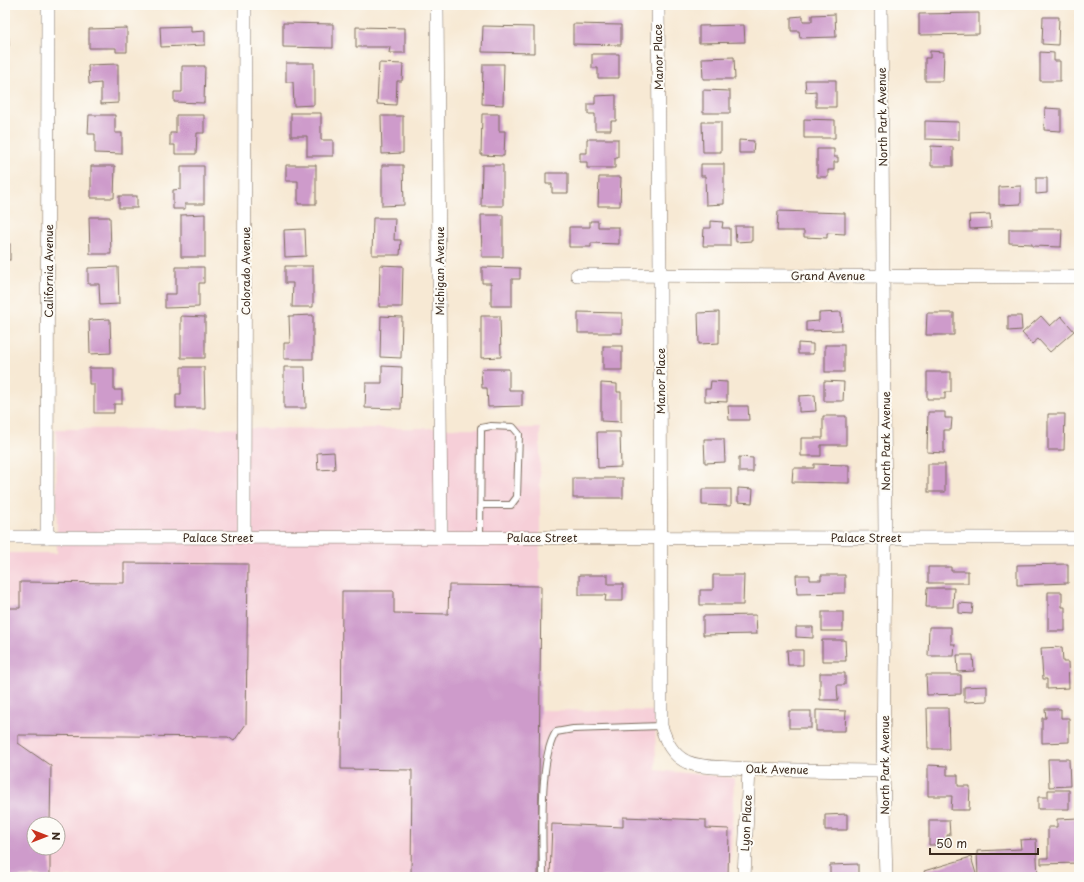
<svg xmlns="http://www.w3.org/2000/svg" width="1084" height="882" font-family="'Playpen Sans',sans-serif">
<rect width="100%" height="100%" fill="#fdfcf7"/>
<filter id="ink" filterUnits="userSpaceOnUse"><feTurbulence type="fractalNoise" baseFrequency=".025" numOctaves="2"/><feDisplacementMap in="SourceGraphic" scale="8" xChannelSelector="R" yChannelSelector="G"/><feConvolveMatrix kernelMatrix="1 2 1 2 8 2 1 2 1" color-interpolation-filters="sRGB"/></filter>
<filter id="wash" filterUnits="userSpaceOnUse"><feTurbulence type="fractalNoise" baseFrequency=".012" numOctaves="4" result="noise"/><feDisplacementMap in="SourceGraphic" scale="16" xChannelSelector="R" yChannelSelector="G"/><feGaussianBlur stdDeviation="0.9" result="paint"/><feColorMatrix in="noise" values="0 0 0 0 0 0 0 0 0 0 0 0 0 0 0 0 0 1.4 0 .05"/><feComposite in="paint" operator="in"/></filter>
<g filter="url(#wash)">
<rect width="100%" height="100%" fill="#f7e9d4"/>
<path fill="#f6cfd8" fill-rule="evenodd" d="M 540,428 L 540,710 L 655,711 L 656,770 L 734,778 L 730,877 L 5,877 L 5,553 L 57,553 L 56,429 ZM 34,824 L 58,824 L 58,848 L 34,848 Z"/>
<g id="blocks">
<g fill="#ce9bcb">
<polygon points="979,13 979,34 919,35 919,14"/>
<polygon points="835,14 836,37 800,38 799,31 791,31 791,17 803,16 803,21 812,21 812,15"/>
<polygon points="1043,17 1059,17 1058,45 1042,44"/>
<polygon points="283,23 333,24 333,48 283,47"/>
<polygon points="573,24 621,25 621,45 573,44"/>
<polygon points="5,25 8,25 9,46 5,46"/>
<polygon points="744,25 745,42 699,43 699,26"/>
<polygon points="191,26 191,32 205,31 205,45 161,47 160,27"/>
<polygon points="483,26 534,27 534,53 482,52"/>
<polygon points="356,27 405,28 405,53 389,53 390,47 356,47"/>
<polygon points="127,28 127,52 116,52 116,48 89,48 89,29"/>
<polygon points="930,51 944,52 943,81 925,81 925,58 930,58"/>
<polygon points="1040,52 1054,53 1054,61 1060,61 1060,81 1040,81"/>
<polygon points="592,54 619,54 619,78 598,78 598,68 592,68"/>
<polygon points="734,57 735,79 703,79 702,58"/>
<rect x="5" y="59" width="3" height="16"/>
<polygon points="286,63 314,63 314,105 294,106 293,82 286,82"/>
<polygon points="379,63 403,64 402,81 397,81 396,105 377,104"/>
<polygon points="118,64 118,103 101,104 101,83 89,84 88,65"/>
<polygon points="483,64 504,64 503,105 482,104"/>
<polygon points="182,66 205,66 204,103 174,102 174,92 182,92"/>
<polygon points="805,80 836,80 836,107 816,107 816,91 806,92"/>
<polygon points="703,90 730,91 730,113 703,113"/>
<polygon points="616,95 616,121 611,121 611,130 595,130 595,114 588,114 588,104 595,104 595,96"/>
<polygon points="1045,108 1061,109 1061,131 1044,130"/>
<polygon points="291,113 321,113 321,140 333,140 333,156 307,156 307,136 291,136"/>
<polygon points="482,114 499,114 499,131 505,131 504,156 481,155"/>
<polygon points="89,115 115,115 115,133 122,133 122,154 95,153 95,134 88,134"/>
<polygon points="176,115 204,115 204,133 197,133 196,154 175,154 175,145 170,145 170,133 176,133"/>
<polygon points="381,116 403,116 403,153 382,154"/>
<polygon points="804,119 835,120 835,138 804,138"/>
<polygon points="925,121 959,122 959,140 925,139"/>
<polygon points="702,122 721,122 721,152 703,152"/>
<rect x="5" y="125" width="3" height="16"/>
<polygon points="587,139 618,139 618,158 615,158 615,168 587,168 587,162 580,162 580,153 587,153"/>
<polygon points="739,140 754,141 753,153 739,153"/>
<polygon points="931,146 953,147 953,166 931,166"/>
<polygon points="817,149 834,149 834,157 838,157 838,162 834,162 834,170 828,170 828,177 817,177"/>
<rect x="5" y="152" width="2" height="34"/>
<polygon points="701,164 724,164 724,204 706,205 705,176 701,176"/>
<polygon points="286,165 316,165 316,204 298,204 298,181 286,181"/>
<polygon points="382,165 403,165 404,205 382,206"/>
<polygon points="482,165 503,165 503,206 481,206"/>
<polygon points="91,166 115,166 114,198 91,198"/>
<polygon points="181,166 204,166 204,204 185,204 185,209 173,209 173,190 181,189"/>
<polygon points="546,173 568,173 568,193 552,193 552,184 546,184"/>
<polygon points="599,177 621,177 620,206 598,206"/>
<polygon points="1036,178 1047,178 1047,193 1036,194"/>
<polygon points="1021,186 1021,204 999,205 999,187"/>
<rect x="119" y="196" width="18" height="12"/>
<polygon points="778,211 845,213 845,234 827,233 827,238 804,237 804,231 777,231"/>
<polygon points="205,214 205,257 181,257 181,215"/>
<polygon points="990,214 991,228 970,229 969,215"/>
<polygon points="481,215 503,215 503,257 482,257"/>
<polygon points="89,217 110,217 111,254 90,254"/>
<polygon points="373,218 395,218 394,240 401,240 400,255 372,255"/>
<polygon points="590,221 598,221 598,227 619,227 619,244 591,243 591,247 569,247 569,227 590,227"/>
<polygon points="711,221 723,222 722,228 730,228 730,246 703,246 704,228 711,228"/>
<polygon points="735,226 752,226 752,241 736,242"/>
<polygon points="305,229 306,256 285,257 284,230"/>
<polygon points="1009,229 1062,229 1061,247 1032,246 1032,244 1009,243"/>
<rect x="5" y="244" width="5" height="16"/>
<polygon points="380,265 403,266 402,307 379,307"/>
<polygon points="285,266 313,266 313,307 292,307 293,283 285,283"/>
<polygon points="118,267 119,304 100,305 99,284 88,284 88,268"/>
<polygon points="176,267 204,267 204,283 199,283 199,307 165,308 165,294 176,294"/>
<polygon points="482,267 520,268 520,279 512,279 512,306 491,306 491,283 482,283"/>
<rect x="5" y="300" width="2" height="41"/>
<polygon points="578,312 622,313 622,333 578,333"/>
<polygon points="719,312 719,343 699,344 698,313"/>
<polygon points="841,312 842,330 806,331 806,322 819,321 819,313"/>
<polygon points="927,313 954,313 954,335 926,335"/>
<polygon points="313,315 313,359 284,359 284,343 290,343 289,316"/>
<polygon points="181,316 205,317 205,358 181,358"/>
<polygon points="381,316 402,317 401,358 380,357"/>
<polygon points="481,316 500,316 501,357 481,358"/>
<polygon points="1008,316 1021,316 1022,330 1008,331"/>
<polygon points="1041,316 1050,326 1061,316 1074,331 1050,352 1038,339 1032,344 1022,333"/>
<polygon points="110,319 111,353 90,354 89,320"/>
<polygon points="798,343 813,344 813,354 798,354"/>
<rect x="825" y="345" width="19" height="27"/>
<rect x="603" y="346" width="19" height="24"/>
<polygon points="382,366 402,367 401,409 365,408 366,383 382,383"/>
<polygon points="181,367 204,367 205,408 176,408 176,394 181,394"/>
<polygon points="284,367 305,367 306,408 284,408"/>
<polygon points="89,368 114,368 114,390 122,390 122,404 114,404 114,413 94,413 94,384 89,384"/>
<polygon points="481,369 509,369 509,390 522,390 522,406 488,407 487,388 482,388"/>
<polygon points="927,372 951,372 951,392 945,392 945,399 927,399"/>
<polygon points="711,381 727,382 727,402 705,401 705,389 710,389"/>
<polygon points="824,381 844,382 843,401 824,401"/>
<polygon points="601,383 617,384 617,392 621,392 621,422 601,421"/>
<polygon points="815,395 816,411 799,412 799,396"/>
<polygon points="728,406 748,406 749,420 729,420"/>
<polygon points="5,409 8,409 7,427 5,427"/>
<polygon points="928,412 945,412 945,418 952,418 951,430 944,430 944,453 927,452"/>
<polygon points="1048,414 1065,414 1064,450 1048,450"/>
<polygon points="823,416 846,416 846,445 821,445 821,456 801,456 801,438 823,438"/>
<polygon points="597,432 620,432 621,467 598,468"/>
<polygon points="704,439 724,439 725,462 705,463"/>
<polygon points="334,452 335,469 318,470 317,453"/>
<polygon points="739,457 753,458 753,472 739,472"/>
<polygon points="814,464 849,465 849,483 792,482 793,468 814,468"/>
<rect x="928" y="464" width="17" height="28"/>
<rect x="5" y="475" width="2" height="20"/>
<rect x="573" y="478" width="50" height="20"/>
<polygon points="738,488 753,489 752,503 738,502"/>
<polygon points="702,489 731,489 731,506 702,505"/>
<polygon points="124,563 248,564 246,724 234,741 228,737 18,735 18,743 51,766 50,824 34,824 34,848 50,848 50,877 5,877 5,608 20,608 20,582 124,583"/>
<polygon points="1068,564 1068,583 1017,585 1017,565"/>
<polygon points="928,567 951,567 951,571 968,571 968,583 928,583"/>
<polygon points="579,575 608,575 608,584 623,584 623,601 605,601 606,595 579,595"/>
<polygon points="713,575 744,575 743,605 700,605 700,590 713,590"/>
<polygon points="796,575 810,575 810,580 821,580 821,575 845,575 845,593 797,594"/>
<polygon points="449,585 541,586 538,877 411,877 412,770 341,769 342,591 394,591 394,613 448,614"/>
<polygon points="927,588 954,588 953,607 926,607"/>
<polygon points="1048,592 1062,592 1062,607 1065,607 1065,631 1048,631"/>
<polygon points="959,603 973,604 972,614 959,613"/>
<rect x="822" y="612" width="21" height="19"/>
<polygon points="756,615 757,634 703,635 703,616"/>
<polygon points="796,627 813,627 813,638 796,637"/>
<polygon points="929,627 951,627 951,644 955,644 954,656 928,656"/>
<polygon points="822,640 845,640 846,661 822,661"/>
<polygon points="1062,647 1063,662 1068,662 1069,688 1047,689 1047,679 1043,679 1041,648"/>
<polygon points="787,650 803,650 803,665 788,665"/>
<polygon points="957,655 973,655 974,671 958,672"/>
<polygon points="820,673 845,673 845,685 837,685 838,700 820,700"/>
<polygon points="926,675 961,675 961,694 927,695"/>
<polygon points="987,686 987,701 964,702 964,687"/>
<polygon points="927,708 948,708 949,749 928,749"/>
<polygon points="1045,709 1061,709 1061,718 1069,718 1069,742 1042,743 1042,718 1046,718"/>
<polygon points="816,710 846,711 845,731 816,731"/>
<rect x="789" y="711" width="22" height="17"/>
<polygon points="1048,759 1069,759 1070,786 1049,787"/>
<polygon points="928,765 947,766 947,775 958,775 958,786 970,786 969,810 951,810 952,796 928,796"/>
<polygon points="1048,790 1069,790 1069,809 1038,809 1038,797 1048,797"/>
<polygon points="847,814 847,830 825,830 825,815"/>
<polygon points="623,817 706,820 706,828 729,829 728,877 550,877 552,824 623,827"/>
<polygon points="1079,818 1079,863 1041,864 1041,858 1048,858 1048,827 1057,827 1057,819"/>
<polygon points="929,820 949,820 950,835 947,835 948,845 929,845"/>
<polygon points="1036,839 1038,877 978,877 977,851 1021,849 1020,840"/>
<polygon points="971,857 977,877 926,877 924,871"/>
<polygon points="858,864 858,877 830,877 830,865"/>
</g>
</g>
</g>
<g filter="url(#ink)">
<use href="#blocks" fill-opacity="0" stroke="#7d6d5e" stroke-width="1"/>
<g fill="none" stroke-linecap="round" stroke-linejoin="round">
<defs>
<g id="lane">
<polyline points="480,537 481,428 491,426 513,427 519,434 517,497 511,505 481,505"/>
<path d="M 543,877 C 543,843 538,759 556,732 L 573,729 L 661,726"/>
</g>
<g id="street">
<polyline points="437,5 441,537"/>
<path d="M 658,5 L 660,274 L 661,726 C 666,741 672,755 687,762 C 701,768 718,767 733,768 C 782,771 833,770 883,771"/>
<polyline points="881,5 885,537 883,771 886,877"/>
<polyline points="577,275 1079,277"/>
<polyline points="5,537 1079,538"/>
<polyline points="47,537 48,5"/>
<polyline points="244,537 245,5"/>
<polyline points="744,877 749,769"/>
</g>
</defs>
<use href="#lane" stroke="#7d6d5e" stroke-width="8"/>
<use href="#street" stroke="#7d6d5e" stroke-width="14"/>
<use href="#lane" stroke="#fff" stroke-width="6"/>
<use href="#street" stroke="#fff" stroke-width="13"/>
</g>
</g>
<g text-anchor="middle" dominant-baseline="central" stroke-width="4" stroke-linejoin="round" paint-order="stroke">
<g font-size="11" fill="#3b2a1e" stroke="#fdfcf7">
<text transform="translate(658 57) rotate(-91)">Manor Place</text>
<text transform="translate(882 117) rotate(-91)">North Park Avenue</text>
<text transform="translate(48 271) rotate(-90)">California Avenue</text>
<text transform="translate(245 271) rotate(-90)">Colorado Avenue</text>
<text transform="translate(439 271) rotate(-90)">Michigan Avenue</text>
<text x="828" y="275">Grand Avenue</text>
<text transform="translate(660 381) rotate(-90)">Manor Place</text>
<text transform="translate(885 441) rotate(-90)">North Park Avenue</text>
<text x="218" y="537">Palace Street</text>
<text x="542" y="537">Palace Street</text>
<text x="866" y="537">Palace Street</text>
<text transform="translate(884 765) rotate(-90)">North Park Avenue</text>
<text transform="translate(777 769) rotate(1)">Oak Avenue</text>
<text transform="translate(746 823) rotate(-87)">Lyon Place</text>
</g>
</g>
<rect width="1084" height="882" fill="none" stroke="#fdfcf7" stroke-width="20"/>
<g transform="translate(46 836) rotate(90)"><circle r="19" fill="#fdfcf7" stroke="#afa8a0"/>
<path d="M0-3L7 15L0 10L-7 15Z" fill="#c8321e"/>
<text y="-6" font-size="11" font-weight="bold" text-anchor="middle" fill="#3b2a1e">N</text>
</g>
<path d="M930 848v6h108v-6" fill="none" stroke="#3b2a1e" stroke-width="2"/>
<text x="936" y="848" font-size="12" fill="#3b2a1e" stroke="#fdfcf7" stroke-width="3" paint-order="stroke">50 m</text>
</svg>
